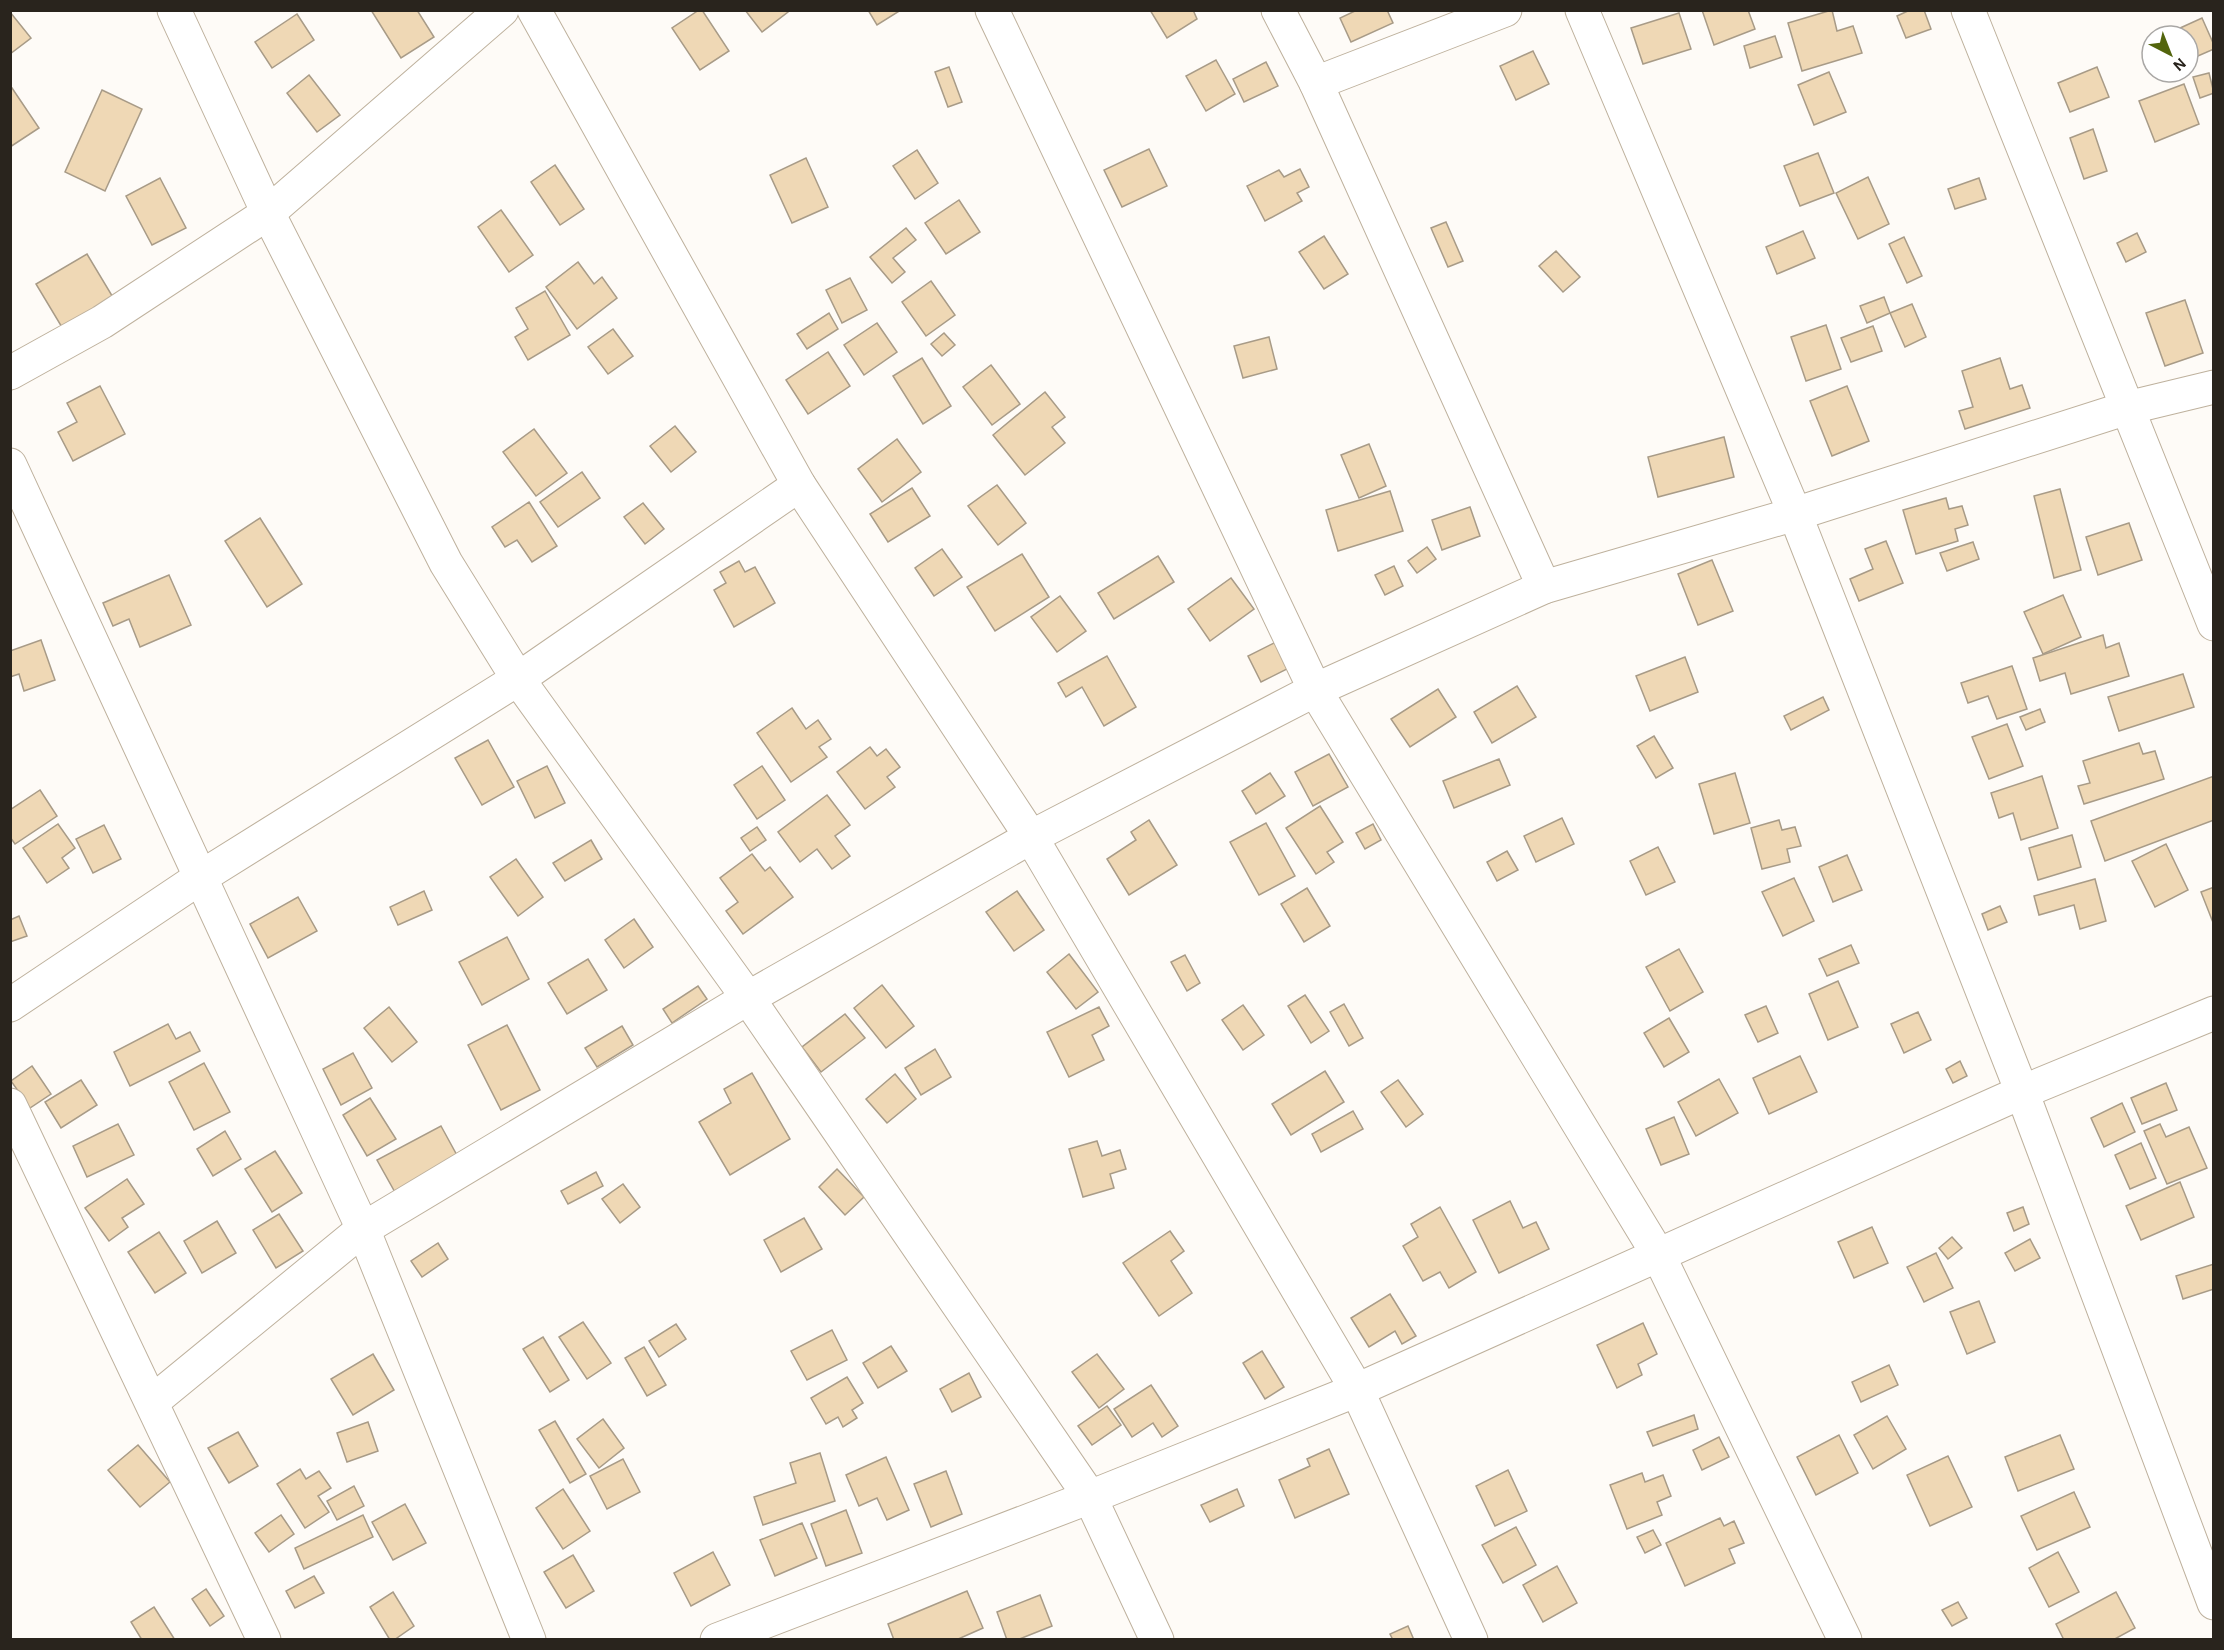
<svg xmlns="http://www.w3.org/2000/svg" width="2224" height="1650" font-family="'Alegreya Sans',sans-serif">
<rect width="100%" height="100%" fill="#fefbf7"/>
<g fill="#efd8b5" stroke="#a89b87" stroke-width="1.5">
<polygon points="371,10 417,10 434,37 401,58"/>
<polygon points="699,10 702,10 729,51 700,70 672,28"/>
<polygon points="745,10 787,10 788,12 762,32"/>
<polygon points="868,10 901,10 877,25"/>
<polygon points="1150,10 1193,10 1197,19 1167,38"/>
<polygon points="1357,10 1387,10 1393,23 1351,42 1340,18"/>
<polygon points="1702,10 1748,10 1755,29 1714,45"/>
<polygon points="1832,10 1837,31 1853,26 1862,53 1802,71 1788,23"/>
<polygon points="1910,10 1924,10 1931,29 1906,38 1897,16"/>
<polygon points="10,12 31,38 10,54"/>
<polygon points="1679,13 1691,49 1643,64 1631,28"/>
<polygon points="297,14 314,40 272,68 255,42"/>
<polygon points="2202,18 2214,45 2214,49 2191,59 2188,52 2188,36 2181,36 2178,29"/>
<polygon points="1775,36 1782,57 1750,68 1744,46"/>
<polygon points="1533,51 1549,84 1516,100 1500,66"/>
<polygon points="1216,60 1235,94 1206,111 1186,76"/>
<polygon points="1266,62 1278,86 1244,102 1233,79"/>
<polygon points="949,67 962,102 948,107 935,72"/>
<polygon points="2097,67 2109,97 2070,112 2058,83"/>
<polygon points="1829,72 1846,112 1814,125 1798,85"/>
<polygon points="2209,73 2214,93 2200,98 2193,77"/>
<polygon points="309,75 340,115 317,132 287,93"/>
<polygon points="2184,84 2199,124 2155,142 2139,101"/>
<polygon points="12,88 39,128 10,147 10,89"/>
<polygon points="102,90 142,109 105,191 65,172"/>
<polygon points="2093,129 2107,171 2084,179 2070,138"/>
<polygon points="1149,149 1167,186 1122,207 1104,170"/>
<polygon points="917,150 938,183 915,199 893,166"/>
<polygon points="1818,153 1834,193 1800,206 1784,166"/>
<polygon points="806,158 828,207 792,223 770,175"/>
<polygon points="555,165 584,209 560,225 531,182"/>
<polygon points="1300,169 1309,187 1297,193 1302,201 1265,221 1247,186 1279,170 1284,177"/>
<polygon points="1868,177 1889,224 1858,239 1836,193"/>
<polygon points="160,178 186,228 152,245 126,196"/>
<polygon points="1979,178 1986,199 1955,209 1948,189"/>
<polygon points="959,200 980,232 946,254 925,223"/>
<polygon points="501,210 533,255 509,272 478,227"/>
<polygon points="1446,222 1463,261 1448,267 1431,228"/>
<polygon points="906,228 916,240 893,258 905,272 892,283 870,257"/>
<polygon points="1803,231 1815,258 1777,274 1766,247"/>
<polygon points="2137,233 2146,252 2126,262 2117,243"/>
<polygon points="1324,236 1348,274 1324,289 1299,252"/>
<polygon points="1904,237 1922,276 1907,283 1889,244"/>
<polygon points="1556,251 1580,277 1563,292 1539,266"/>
<polygon points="87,254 114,299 63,329 36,284"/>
<polygon points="578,262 594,284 602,277 617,298 577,329 546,287"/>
<polygon points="850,278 867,310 842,323 826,290"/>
<polygon points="931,281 955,315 926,336 902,302"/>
<polygon points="545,291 570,335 528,360 515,337 528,329 516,308"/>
<polygon points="1884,297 1890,313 1867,323 1860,306"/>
<polygon points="2185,300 2203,353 2165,366 2146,313"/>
<polygon points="1912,304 1926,337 1905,347 1890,313"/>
<polygon points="829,313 838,329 807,349 797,334"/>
<polygon points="877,323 897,352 864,375 844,345"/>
<polygon points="1826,325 1841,369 1806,381 1791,337"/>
<polygon points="1873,326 1882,351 1851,362 1841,338"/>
<polygon points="613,329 633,356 608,374 588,347"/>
<polygon points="944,333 955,345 942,356 931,344"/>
<polygon points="1269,337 1277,369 1243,378 1234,346"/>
<polygon points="828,352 850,386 808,414 786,380"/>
<polygon points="922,358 951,406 923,424 893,376"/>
<polygon points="2000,358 2010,389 2022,385 2030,408 1965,429 1959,411 1973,407 1962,371"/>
<polygon points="991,365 1020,404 992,425 963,387"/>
<polygon points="100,386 125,434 73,461 58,432 77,422 67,403"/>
<polygon points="1847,386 1869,441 1832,456 1810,401"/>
<polygon points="1045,392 1065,417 1052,427 1065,443 1025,475 993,435"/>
<polygon points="675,426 696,452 671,472 650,446"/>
<polygon points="534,429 567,473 536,496 503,452"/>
<polygon points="1724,437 1734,477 1658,497 1648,457"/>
<polygon points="897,439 921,472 882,502 858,469"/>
<polygon points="1369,444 1386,486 1359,498 1341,455"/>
<polygon points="582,472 600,498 558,527 540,502"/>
<polygon points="997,485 1026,523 998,545 968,506"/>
<polygon points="912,488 930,516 888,542 870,514"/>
<polygon points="2060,489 2081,570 2054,578 2034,496"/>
<polygon points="1390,491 1403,531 1338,551 1326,510"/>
<polygon points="1946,498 1949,509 1962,506 1968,525 1955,529 1958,541 1916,554 1903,510"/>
<polygon points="529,502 557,546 532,562 517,540 505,547 492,527"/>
<polygon points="643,503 664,529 645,544 624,517"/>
<polygon points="1470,507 1480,536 1442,550 1432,520"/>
<polygon points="260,518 302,584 267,607 225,541"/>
<polygon points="2129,523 2142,560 2098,575 2086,537"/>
<polygon points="1886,541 1903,583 1859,601 1850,579 1873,569 1865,549"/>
<polygon points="1973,542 1979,559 1947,571 1940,553"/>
<polygon points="1427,547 1436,559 1417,573 1408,561"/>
<polygon points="942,549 962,577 934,596 915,568"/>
<polygon points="1022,554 1049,597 995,631 967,587"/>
<polygon points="1158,556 1174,582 1114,619 1098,593"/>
<polygon points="1712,560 1733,611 1698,625 1678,574"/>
<polygon points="739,561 745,572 755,567 775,603 734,627 714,590 726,583 720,572"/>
<polygon points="1394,566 1403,586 1385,595 1375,575"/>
<polygon points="169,575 191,625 140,647 129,619 113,626 103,603"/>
<polygon points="1231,578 1254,609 1210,641 1188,609"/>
<polygon points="2063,595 2081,637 2043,654 2024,612"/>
<polygon points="1060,596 1086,631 1057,652 1031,617"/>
<polygon points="2103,635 2106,648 2119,643 2129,676 2071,694 2065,673 2040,681 2033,658"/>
<polygon points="41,640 55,680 24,691 19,674 10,677 10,651"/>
<polygon points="1276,642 1289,668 1261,682 1248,656"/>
<polygon points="1107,656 1136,707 1104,726 1082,687 1066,697 1058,683"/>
<polygon points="1685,657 1698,692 1650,711 1636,676"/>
<polygon points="2012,666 2027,709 1997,719 1988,696 1968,703 1961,683"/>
<polygon points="2183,674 2194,707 2119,731 2108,697"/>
<polygon points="1517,686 1536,717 1492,743 1474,712"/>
<polygon points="1438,689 1456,717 1410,747 1391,719"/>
<polygon points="1823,697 1829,710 1791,730 1784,716"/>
<polygon points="792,708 806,729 818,720 831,739 819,747 827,757 791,782 757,733"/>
<polygon points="2040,709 2045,722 2026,730 2020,717"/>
<polygon points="2007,724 2023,766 1989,779 1972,737"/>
<polygon points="1654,736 1673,768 1656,778 1637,746"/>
<polygon points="488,740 514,787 482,805 455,758"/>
<polygon points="2139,743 2143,754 2155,751 2164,779 2084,804 2078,786 2090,783 2083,761"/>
<polygon points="870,747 877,756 886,749 900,767 887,777 895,787 865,809 837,772"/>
<polygon points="1329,754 1348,787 1313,806 1295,772"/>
<polygon points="1499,759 1510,785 1454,808 1443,781"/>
<polygon points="547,766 565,803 535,818 517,781"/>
<polygon points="762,766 785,800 757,819 734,785"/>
<polygon points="1270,773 1285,796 1256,814 1242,791"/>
<polygon points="1735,773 1750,823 1714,834 1699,784"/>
<polygon points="2042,776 2058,828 2021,840 2013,813 1999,818 1991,793"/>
<polygon points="2214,776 2214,820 2105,861 2091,821"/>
<polygon points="40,790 57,816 15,844 10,837 10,810"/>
<polygon points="827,795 850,825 835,836 850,856 832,869 817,849 800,862 778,832"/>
<polygon points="1320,806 1343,842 1327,852 1334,862 1316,874 1286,828"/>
<polygon points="1562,818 1574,844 1536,862 1524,836"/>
<polygon points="1149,820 1177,865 1129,895 1107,859 1136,840 1131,832"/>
<polygon points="1779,820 1782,830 1795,827 1801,846 1787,849 1790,862 1762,869 1751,828"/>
<polygon points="1266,823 1295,876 1259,895 1230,842"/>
<polygon points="58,824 75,848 62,858 69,868 47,883 23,848"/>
<polygon points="1373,824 1381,840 1365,849 1356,833"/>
<polygon points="104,825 121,859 93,873 76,839"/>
<polygon points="757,827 766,840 750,851 741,838"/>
<polygon points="2072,835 2081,867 2038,880 2029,848"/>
<polygon points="591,840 602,859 565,881 553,863"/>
<polygon points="2166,844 2188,890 2155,907 2132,861"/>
<polygon points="1658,847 1675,882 1646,895 1630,861"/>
<polygon points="1507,851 1518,870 1497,881 1487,862"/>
<polygon points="752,854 765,871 770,867 793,897 743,934 726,911 738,902 720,878"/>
<polygon points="1847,855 1862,890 1833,902 1819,867"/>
<polygon points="516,859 543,897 518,916 490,877"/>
<polygon points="1794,878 1814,921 1783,936 1762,892"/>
<polygon points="2095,879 2106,921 2080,929 2074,905 2039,915 2034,896"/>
<polygon points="2214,887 2214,925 2201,892"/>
<polygon points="1307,888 1330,926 1304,942 1281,904"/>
<polygon points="424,891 432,910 398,925 390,907"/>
<polygon points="1017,891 1044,930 1014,951 986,912"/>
<polygon points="298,897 317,931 268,958 250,924"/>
<polygon points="2000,906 2007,922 1988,930 1982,914"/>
<polygon points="19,916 27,936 10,942 10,920"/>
<polygon points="634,919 653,947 624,968 605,940"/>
<polygon points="507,937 529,979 482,1005 459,962"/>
<polygon points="1851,945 1859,963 1827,976 1819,959"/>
<polygon points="1679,949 1703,992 1670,1011 1646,967"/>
<polygon points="1069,954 1098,992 1076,1009 1047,972"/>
<polygon points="1185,955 1200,983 1187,991 1171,962"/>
<polygon points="588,959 607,990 567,1014 548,983"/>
<polygon points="1838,981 1858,1027 1828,1040 1809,994"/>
<polygon points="882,985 914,1026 886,1048 854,1008"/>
<polygon points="698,986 707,999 672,1023 663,1009"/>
<polygon points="1305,995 1329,1031 1311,1043 1288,1006"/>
<polygon points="1344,1004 1363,1038 1349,1046 1330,1012"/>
<polygon points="1243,1005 1264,1035 1243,1050 1222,1020"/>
<polygon points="1766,1006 1778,1033 1758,1042 1745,1015"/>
<polygon points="389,1007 417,1042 392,1062 364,1028"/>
<polygon points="1099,1007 1109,1026 1092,1035 1104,1060 1069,1077 1047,1032"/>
<polygon points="1918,1012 1931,1040 1904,1053 1891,1024"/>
<polygon points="845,1014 865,1038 821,1072 802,1047"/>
<polygon points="1669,1018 1689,1052 1664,1067 1644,1033"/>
<polygon points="168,1024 176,1039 190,1032 200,1051 130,1086 114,1052"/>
<polygon points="507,1025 540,1090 501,1110 468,1045"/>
<polygon points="622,1026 633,1045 597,1067 585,1048"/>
<polygon points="935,1049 951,1077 921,1095 905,1068"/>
<polygon points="353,1053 372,1088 341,1105 323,1069"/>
<polygon points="1800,1056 1817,1092 1769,1114 1753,1078"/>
<polygon points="1960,1061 1967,1076 1953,1083 1946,1069"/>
<polygon points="204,1063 230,1112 194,1130 169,1082"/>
<polygon points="32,1066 51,1094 30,1108 11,1081"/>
<polygon points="1325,1071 1344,1102 1291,1135 1272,1104"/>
<polygon points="752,1073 790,1139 730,1175 699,1122 731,1103 724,1089"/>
<polygon points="895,1074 916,1099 887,1123 866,1099"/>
<polygon points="1719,1079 1738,1113 1696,1136 1678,1102"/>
<polygon points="81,1080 97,1105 61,1128 45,1102"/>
<polygon points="1398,1080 1423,1114 1406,1127 1381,1092"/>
<polygon points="2166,1083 2177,1110 2142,1124 2131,1098"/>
<polygon points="370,1098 396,1139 367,1156 343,1115"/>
<polygon points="2122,1103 2135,1132 2104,1147 2091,1118"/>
<polygon points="1353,1111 1363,1129 1321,1152 1312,1134"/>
<polygon points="1674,1117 1689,1154 1661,1165 1646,1129"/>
<polygon points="118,1124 134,1155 87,1177 73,1146"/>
<polygon points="2160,1124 2166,1137 2189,1127 2207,1168 2167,1184 2144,1131"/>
<polygon points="441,1126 459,1159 396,1194 377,1160"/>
<polygon points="225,1131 241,1159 213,1176 197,1149"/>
<polygon points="1097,1141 1102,1156 1120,1150 1126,1169 1110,1174 1114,1188 1083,1197 1069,1149"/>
<polygon points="2141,1143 2156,1178 2130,1189 2115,1155"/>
<polygon points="275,1151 302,1193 272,1212 245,1169"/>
<polygon points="837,1169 864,1197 845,1215 819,1187"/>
<polygon points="596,1172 603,1186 568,1204 561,1191"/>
<polygon points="127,1179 144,1204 122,1218 128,1227 109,1241 85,1208"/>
<polygon points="2180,1182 2194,1217 2141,1240 2126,1206"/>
<polygon points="623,1184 640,1207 620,1223 602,1199"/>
<polygon points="1510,1201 1523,1228 1536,1222 1549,1249 1499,1273 1473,1220"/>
<polygon points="1440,1207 1476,1272 1449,1288 1440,1272 1423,1281 1403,1246 1418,1237 1411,1224"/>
<polygon points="2023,1207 2029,1224 2014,1231 2007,1213"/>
<polygon points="279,1214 303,1251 276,1268 253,1230"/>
<polygon points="804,1218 822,1249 781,1272 764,1240"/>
<polygon points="217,1221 236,1253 202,1273 184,1241"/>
<polygon points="1872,1227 1888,1263 1854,1278 1838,1242"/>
<polygon points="1170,1231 1184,1251 1171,1261 1192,1293 1159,1316 1123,1263"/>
<polygon points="159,1232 186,1273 155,1293 128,1252"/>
<polygon points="1952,1237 1962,1248 1948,1259 1939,1248"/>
<polygon points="2030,1239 2040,1258 2015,1271 2005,1253"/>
<polygon points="438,1243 448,1259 422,1277 411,1261"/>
<polygon points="1936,1253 1953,1288 1924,1302 1907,1267"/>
<polygon points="2214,1264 2214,1289 2183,1299 2176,1276"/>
<polygon points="1390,1294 1416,1336 1402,1344 1395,1331 1369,1347 1351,1318"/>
<polygon points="1979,1301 1995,1342 1967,1354 1950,1312"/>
<polygon points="583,1322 611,1363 587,1379 559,1337"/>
<polygon points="1643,1323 1657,1354 1638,1364 1642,1375 1617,1388 1597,1345"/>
<polygon points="676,1324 686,1339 659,1357 649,1341"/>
<polygon points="832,1330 847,1360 807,1380 791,1351"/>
<polygon points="543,1337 569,1380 550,1392 523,1349"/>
<polygon points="891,1346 907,1371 878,1388 863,1363"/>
<polygon points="644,1347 666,1385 647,1396 625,1358"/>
<polygon points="1262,1351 1284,1387 1265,1399 1243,1363"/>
<polygon points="373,1354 394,1390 353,1415 331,1379"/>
<polygon points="1097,1354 1124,1389 1099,1408 1072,1372"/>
<polygon points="1889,1365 1898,1385 1861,1402 1852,1382"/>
<polygon points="969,1373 981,1397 952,1412 940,1389"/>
<polygon points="847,1377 863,1403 852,1410 857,1418 843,1427 838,1417 826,1424 811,1398"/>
<polygon points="1151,1385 1178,1426 1162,1437 1153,1423 1132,1437 1114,1409"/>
<polygon points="1107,1406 1121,1425 1092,1445 1078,1426"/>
<polygon points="1694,1415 1698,1429 1653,1446 1647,1432"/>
<polygon points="1887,1416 1906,1449 1873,1469 1854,1435"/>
<polygon points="603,1419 624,1448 599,1468 577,1439"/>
<polygon points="555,1421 586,1474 570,1483 539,1430"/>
<polygon points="368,1422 378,1451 347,1462 337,1433"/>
<polygon points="238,1432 258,1466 229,1483 208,1448"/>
<polygon points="1839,1435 1858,1473 1816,1495 1797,1457"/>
<polygon points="2060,1435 2074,1469 2018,1491 2005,1457"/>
<polygon points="1719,1437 1729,1457 1702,1470 1693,1450"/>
<polygon points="138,1445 170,1482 140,1507 108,1470"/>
<polygon points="1329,1449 1349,1494 1295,1518 1279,1480 1310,1466 1307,1459"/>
<polygon points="820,1453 835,1501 763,1525 754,1497 796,1483 790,1463"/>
<polygon points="1948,1456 1972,1507 1930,1526 1907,1475"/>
<polygon points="886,1457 909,1510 887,1520 877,1498 859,1506 846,1475"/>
<polygon points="623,1459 640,1492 607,1509 590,1476"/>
<polygon points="300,1469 306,1479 319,1471 331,1488 318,1496 329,1512 305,1528 277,1484"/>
<polygon points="1508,1470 1527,1511 1495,1526 1476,1486"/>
<polygon points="946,1471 962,1514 931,1527 914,1484"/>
<polygon points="1642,1473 1645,1482 1663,1475 1671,1496 1657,1502 1662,1515 1627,1529 1610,1485"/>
<polygon points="354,1486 364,1506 337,1520 327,1501"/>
<polygon points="563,1489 590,1531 563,1549 536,1508"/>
<polygon points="1237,1489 1244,1506 1210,1522 1201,1505"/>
<polygon points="2074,1492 2090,1527 2037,1550 2021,1516"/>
<polygon points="405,1504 426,1543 393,1560 372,1522"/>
<polygon points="846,1510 862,1553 826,1566 811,1524"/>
<polygon points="281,1515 294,1534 269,1552 255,1533"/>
<polygon points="363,1515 373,1537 304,1569 295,1548"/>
<polygon points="1720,1518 1724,1526 1734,1521 1744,1543 1729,1549 1735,1563 1685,1586 1666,1543"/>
<polygon points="802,1523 817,1558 775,1576 760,1540"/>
<polygon points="1516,1527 1536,1565 1503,1583 1482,1545"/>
<polygon points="1653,1530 1661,1545 1645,1553 1637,1537"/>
<polygon points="713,1552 730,1585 691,1606 674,1573"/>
<polygon points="2058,1552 2079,1592 2049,1607 2029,1568"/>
<polygon points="573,1555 594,1591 566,1608 544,1572"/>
<polygon points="1557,1566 1577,1603 1543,1622 1523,1585"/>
<polygon points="314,1576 324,1593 295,1608 286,1591"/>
<polygon points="206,1589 224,1616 210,1626 192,1599"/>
<polygon points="967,1591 983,1628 956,1640 894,1640 888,1624"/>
<polygon points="393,1592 414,1626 394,1640 390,1640 370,1607"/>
<polygon points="2116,1592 2135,1628 2113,1640 2064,1640 2056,1624"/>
<polygon points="1040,1595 1052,1626 1017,1640 1007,1640 997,1612"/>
<polygon points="1958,1602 1967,1618 1952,1626 1942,1610"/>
<polygon points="154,1607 175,1640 142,1640 131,1622"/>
<polygon points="1408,1626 1414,1640 1393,1640 1390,1634"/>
</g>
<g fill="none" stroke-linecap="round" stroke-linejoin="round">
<defs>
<g id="minor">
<polyline points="174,10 268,213 446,563 518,679 748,998 1090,1497 1157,1640"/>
<polyline points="534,10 799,485 1031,837 1357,1390 1471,1640"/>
<polyline points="992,10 1315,690 1659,1256 1845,1640"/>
<polyline points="1278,10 1316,83 1544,587"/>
<polyline points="1582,10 1795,514 2022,1092 2214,1603"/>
<polyline points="1968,10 2214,624"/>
<polyline points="1316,83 1505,10"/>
<polyline points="10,373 102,322 268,213 502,10"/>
<polyline points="10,465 363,1229 529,1640"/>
<polyline points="10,1005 201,877 518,679 799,485"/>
<polyline points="10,1105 264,1640"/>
<polyline points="152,1402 363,1229 748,998 1031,837 1315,690 1544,587 1795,514 2127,408 2214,387"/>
<polyline points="717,1640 1090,1497 1357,1390 2022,1092 2214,1013"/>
</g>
</defs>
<use href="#minor" stroke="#beb19d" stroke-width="35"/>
<use href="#minor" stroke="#fff" stroke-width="33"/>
</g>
<rect width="2224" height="1650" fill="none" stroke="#29241d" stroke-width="24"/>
<g transform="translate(2170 54) rotate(138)"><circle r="28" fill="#ffffff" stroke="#a9a7a5" stroke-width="1.5"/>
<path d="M0-4.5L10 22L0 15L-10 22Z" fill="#53650d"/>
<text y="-9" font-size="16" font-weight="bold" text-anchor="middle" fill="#29241d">N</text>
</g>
</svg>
